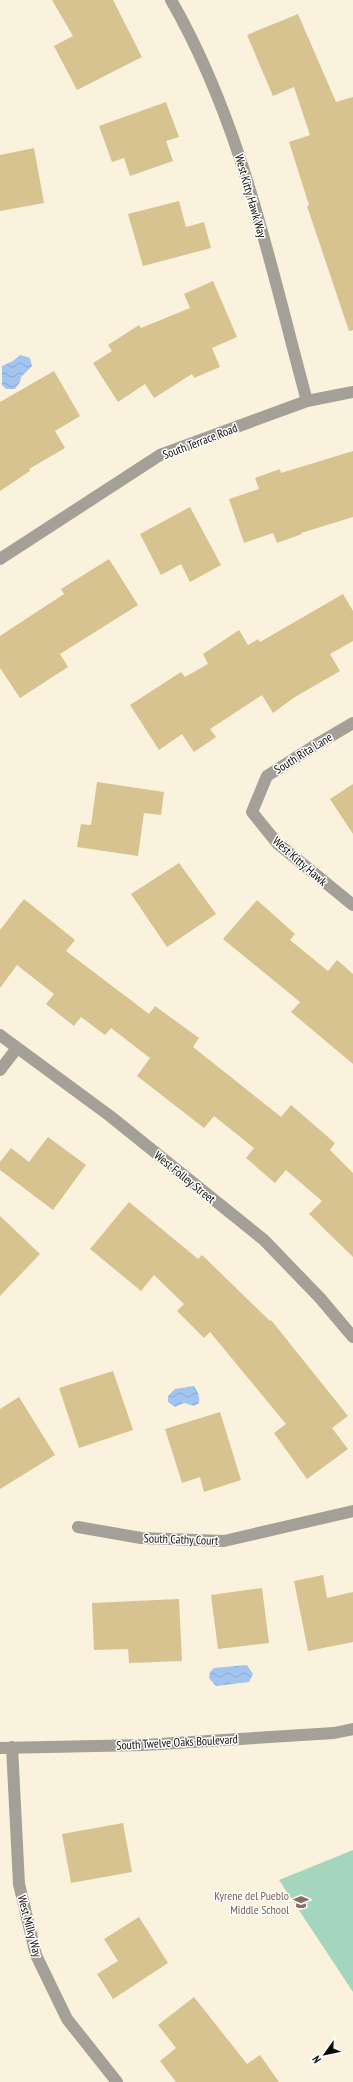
<svg xmlns="http://www.w3.org/2000/svg" width="353" height="2082" font-family="'PT Sans Narrow',sans-serif">
<defs>
<pattern id="water-waves" width="16" height="10" patternUnits="userSpaceOnUse"><rect width="16" height="10" fill="#a1c5ee"/><path d="M0 5q4-4 8 0t8 0" fill="none" stroke="#89a8cb"/></pattern>
</defs>
<rect width="100%" height="100%" fill="#fbf2dd"/>
<polygon fill="#a4d5bd" points="353,1850 353,1992 279,1880"/>
<g fill="url(#water-waves)">
<polygon points="20,355 30,358 32,366 21,377 20,382 15,389 6,389 2,385 2,366 13,361"/>
<path d="M 194,1386 C 198,1391 200,1397 199,1403 L 194,1406 L 184,1403 L 175,1407 L 168,1402 L 168,1396 L 175,1389 Z"/>
<polygon points="247,1665 253,1674 249,1682 216,1686 209,1678 210,1672 214,1668"/>
</g>
<g fill="#d6c390">
<polygon points="52,0 113,0 142,57 77,90 54,46 73,36"/>
<polygon points="298,14 336,102 353,97 353,330 349,331 307,206 309,205 289,142 310,135 294,87 273,96 247,35"/>
<polygon points="166,102 179,137 166,141 173,161 130,176 124,158 112,162 99,126"/>
<polygon points="34,148 44,203 0,211 0,155"/>
<polygon points="179,201 186,227 204,222 211,248 143,266 128,214"/>
<polygon points="213,281 237,337 212,348 220,367 194,378 192,374 154,398 145,384 118,402 93,363 112,351 108,345 139,325 141,328 190,308 184,294"/>
<polygon points="54,371 80,416 55,431 65,448 29,469 30,471 0,491 0,402"/>
<polygon points="353,451 353,517 301,533 302,534 277,543 273,533 244,543 229,499 259,489 255,478 280,469 281,473"/>
<polygon points="190,507 221,565 190,582 181,564 161,575 140,534"/>
<polygon points="109,559 138,605 60,654 68,667 20,698 0,668 0,636 64,594 61,589"/>
<polygon points="343,594 353,611 353,641 330,654 340,671 295,697 273,713 262,695 210,729 216,737 194,752 182,734 159,750 130,705 181,672 185,677 208,664 203,654 239,630 248,645 258,639 260,642"/>
<polygon points="97,782 164,792 161,815 144,813 138,856 77,847 81,824 91,825"/>
<polygon points="353,784 353,834 330,799"/>
<polygon points="179,863 216,914 167,947 131,894"/>
<polygon points="24,899 75,940 66,951 149,1014 155,1006 199,1038 193,1047 281,1117 291,1105 335,1143 330,1150 353,1173 353,1257 309,1214 322,1201 286,1170 275,1183 246,1158 254,1148 214,1116 204,1128 137,1076 150,1058 111,1028 105,1035 81,1017 74,1026 46,1004 54,994 17,965 0,988 0,930"/>
<polygon points="257,900 295,934 290,940 328,971 337,960 353,974 353,1064 291,1012 300,1002 223,939"/>
<polygon points="48,1137 86,1165 53,1210 0,1170 0,1162 11,1148 29,1162"/>
<polygon points="129,1202 198,1259 202,1255 270,1321 271,1320 348,1416 332,1428 348,1449 307,1479 274,1433 286,1424 210,1332 204,1338 177,1311 184,1304 154,1275 141,1291 90,1249"/>
<polygon points="0,1216 40,1254 0,1296"/>
<polygon points="113,1371 133,1430 79,1448 59,1388"/>
<polygon points="19,1397 55,1455 0,1489 0,1409"/>
<polygon points="220,1412 241,1480 204,1492 200,1477 182,1483 165,1429"/>
<polygon points="323,1575 327,1598 353,1592 353,1642 308,1651 294,1581"/>
<polygon points="262,1588 269,1643 218,1649 211,1595"/>
<polygon points="179,1599 182,1661 129,1663 128,1649 94,1650 92,1603"/>
<polygon points="123,1823 132,1872 71,1883 62,1834"/>
<polygon points="139,1917 168,1963 113,1999 97,1974 118,1961 104,1939"/>
<polygon points="194,1997 247,2064 260,2055 279,2082 176,2082 160,2061 176,2048 158,2025"/>
</g>
<g fill="none" stroke-linecap="round" stroke-linejoin="round">
<g stroke="#a4a097" stroke-width="12">
<path d="M 171,0 C 242,123 270,265 307,401"/>
<polyline points="0,559 160,455 307,401 353,392"/>
<polyline points="353,723 314,746 267,776 252,812 277,843 353,905"/>
<polyline points="0,1035 110,1116 264,1240 320,1298 353,1337"/>
<polyline points="0,1070 17,1048"/>
<polyline points="78,1527 141,1538 224,1541 353,1511"/>
<polyline points="12,1747 19,1884 36,1955 67,2019 117,2082"/>
<polyline points="0,1748 144,1745 334,1733 353,1729"/>
</g>
</g>
<defs>
<symbol id="school-bare" viewBox="-9 -9 18 18"><path d="M0-5L7-2L0 1L-7-2ZM-4 1L0 2.5L4 1V4Q0 6-4 4Z" fill="#8d6e63" stroke="#fff" stroke-width="2.5" paint-order="stroke"/></symbol>
</defs>
<g fill-rule="evenodd">
<use href="#school-bare" x="290" y="1891" width="22" height="22"/>
</g>
<g text-anchor="middle" dominant-baseline="central" stroke-width="3" stroke-linejoin="round" paint-order="stroke">
<g font-size="12" fill="#0e0b05" stroke="#fff">
<text transform="translate(251 196) rotate(74)">West Kitty Hawk Way</text>
<text transform="translate(200 441) rotate(-21)">South Terrace Road</text>
<text transform="translate(303 753) rotate(-32)">South Rita Lane</text>
<text transform="translate(300 861) rotate(41)">West Kitty Hawk</text>
<text transform="translate(185 1177) rotate(39)">West Folley Street</text>
<text transform="translate(181 1539) rotate(2)">South Cathy Court</text>
<text transform="translate(177 1742) rotate(-3)">South Twelve Oaks Boulevard</text>
<text transform="translate(30 1926) rotate(75)">West Milky Way</text>
</g>
<g font-size="12" fill="#785e54" stroke="#fff" text-anchor="end">
<text x="289" y="1895">Kyrene del Pueblo<tspan x="289" dy="14">Middle School</tspan></text>
</g>
</g>
<g transform="translate(325 2054) rotate(237)" stroke="#ffffff" stroke-width="3" paint-order="stroke">
<path d="M0-3L7 15L0 10L-7 15Z" fill="#0e0b05"/>
<text y="-6" font-size="11" font-weight="bold" text-anchor="middle" fill="#0e0b05">N</text>
</g>
</svg>
